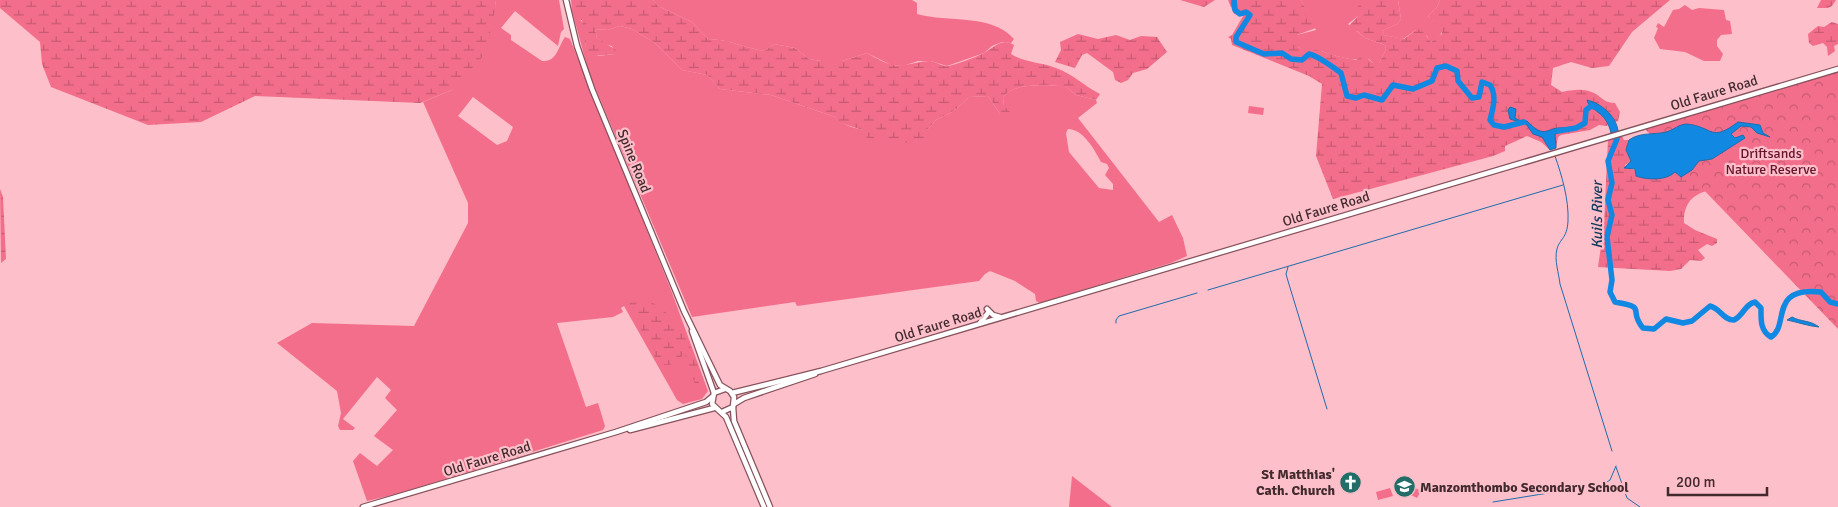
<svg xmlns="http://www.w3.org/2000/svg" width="1838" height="507" font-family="Signika,sans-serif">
<defs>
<pattern id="wetland-marsh" width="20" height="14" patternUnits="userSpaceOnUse" patternTransform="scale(1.25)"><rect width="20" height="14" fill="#f36e8b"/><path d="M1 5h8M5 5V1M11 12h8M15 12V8" fill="none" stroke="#c65a72"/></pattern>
<pattern id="park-crowns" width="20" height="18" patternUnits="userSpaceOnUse" patternTransform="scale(1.25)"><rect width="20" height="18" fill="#f36e8b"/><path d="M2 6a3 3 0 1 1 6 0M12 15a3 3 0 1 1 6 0" fill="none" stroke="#c65a72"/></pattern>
</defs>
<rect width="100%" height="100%" fill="#fdbfc9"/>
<g fill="#f36e8b" fill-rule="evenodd">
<path d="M 495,0 L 559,0 L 564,29 L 561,32 L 558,46 L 515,11 L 501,28 L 511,35 L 511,40 L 542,61 C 557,62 558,47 565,37 L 570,39 L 671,290 L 708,391 L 702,399 L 683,404 L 677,400 L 624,306 L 621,308 L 623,312 L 613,317 L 557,323 L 586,407 L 598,403 L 605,426 L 603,430 L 397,494 L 367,501 L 353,461 L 360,453 L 377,466 L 393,450 L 374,436 L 397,410 L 385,398 L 391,390 L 377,377 L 343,419 L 355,428 L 353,430 L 340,430 L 338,426 L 341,413 L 337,391 L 277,343 L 312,323 L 414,326 L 468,223 L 468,203 L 423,102 L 452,90 L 496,6 ZM 473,97 L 513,127 L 507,141 L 497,145 L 458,116 Z"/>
<path d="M 569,0 L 572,10 L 584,24 L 586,49 L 598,56 L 615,54 L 612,46 L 604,44 L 597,38 L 595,29 L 608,30 L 620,26 L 632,29 L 655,43 L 682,70 L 707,75 L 720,89 L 771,95 L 835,117 C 852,137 903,130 927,130 L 936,120 L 954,111 L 969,97 L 988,96 L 1000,114 L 1004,106 L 1003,97 C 1017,81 1045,86 1065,86 L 1076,95 L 1096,100 L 1097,103 L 1078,118 L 1159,222 L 1172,215 L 1183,238 L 1187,256 L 1171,263 L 1040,303 L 1036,301 L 1035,294 L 1015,281 L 990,271 L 985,274 L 979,281 L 797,306 L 795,302 L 692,317 L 589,73 ZM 1068,129 C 1083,129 1094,149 1101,162 L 1107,164 L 1109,168 L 1105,175 L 1113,184 L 1113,190 L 1099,188 L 1069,152 L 1066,133 Z"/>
<path d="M 653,0 L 912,0 L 917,3 L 917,14 C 949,23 991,13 1014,39 L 1011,43 L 1002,42 L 992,46 L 984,53 L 947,66 L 931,61 L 918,61 L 903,66 L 891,65 L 867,53 L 842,61 L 821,61 L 809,59 L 795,48 L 774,44 L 764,51 C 744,48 729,39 708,39 L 692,22 L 658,6 Z"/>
<path d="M 1301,0 L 1358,0 L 1358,16 L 1348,24 L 1365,38 L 1385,45 L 1386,49 L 1379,63 L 1373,63 L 1369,59 C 1351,61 1338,57 1321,51 C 1313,49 1306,53 1298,47 L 1297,35 L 1316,30 Z"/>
<path d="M 1398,0 L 1440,0 L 1437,7 L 1428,16 L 1443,29 C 1441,36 1437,40 1430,42 L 1427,36 L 1416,30 L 1403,39 L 1384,35 L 1382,31 L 1397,24 L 1401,19 Z"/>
<polygon points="1685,5 1692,10 1699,8 1724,10 1726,20 1730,21 1732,34 1721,35 1717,40 1717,46 1723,54 1720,61 1704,61 1685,52 1660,49 1654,38 1658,28 1656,27 1658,23 1664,27 1673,10 1679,9"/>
<polygon points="1249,106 1264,108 1263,115 1248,113"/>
<polygon points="1072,476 1112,507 1069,507"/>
<polygon points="1407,484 1421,491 1417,498 1403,491"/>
<polygon points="1390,488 1393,496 1378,500 1376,492"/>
</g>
<g fill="url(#wetland-marsh)">
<polygon points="0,0 495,0 496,6 485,54 452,90 420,103 255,96 201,122 148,125 51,87 42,64 40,42 0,8"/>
<path d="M 571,0 L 653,0 L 658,6 L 692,22 L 708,39 C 729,39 744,48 764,51 L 774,44 L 795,48 L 809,59 L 821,61 L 842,61 L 867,53 C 878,59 891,68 904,65 C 914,64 920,61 930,61 C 937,62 943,67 949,66 C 960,63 973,58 982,54 C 993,49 1001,37 1014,45 L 1011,54 C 1025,63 1041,62 1056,68 C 1073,74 1084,86 1100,94 L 1096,100 L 1076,95 L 1065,86 C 1045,86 1017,81 1003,97 L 1004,106 L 1011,113 L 1008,118 L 1000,114 L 988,96 L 969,97 L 954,111 L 936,120 L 927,130 L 927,137 C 907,147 888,143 867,138 L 863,130 L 840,123 L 835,117 L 771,95 L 720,89 L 707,75 L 682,70 L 655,43 L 632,29 L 620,26 L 608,30 L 595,29 L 597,38 L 616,50 L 615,54 L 593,56 L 586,49 L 582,20 L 576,19 L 572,10 Z"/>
<polygon points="1180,0 1215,0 1204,7"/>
<path d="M 1228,0 L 1301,0 L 1316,28 L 1297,35 L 1300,43 L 1298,47 C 1305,52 1312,48 1321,51 C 1332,55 1343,58 1356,60 L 1363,55 L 1373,63 L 1379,63 L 1386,49 L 1385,45 L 1365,38 L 1357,31 L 1349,32 L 1346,29 L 1358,16 L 1358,0 L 1398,0 L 1401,19 L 1397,24 L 1382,31 L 1384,35 L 1404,39 L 1416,30 L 1421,29 L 1431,42 L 1442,34 L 1442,29 L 1428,16 L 1437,7 L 1440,0 L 1670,0 L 1632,32 L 1609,66 L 1592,68 L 1571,62 L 1553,68 L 1551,85 L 1562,92 C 1573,90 1583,88 1594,93 C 1602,97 1604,103 1615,103 L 1620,112 L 1618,121 L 1606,126 L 1599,125 L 1590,130 L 1561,135 L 1558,137 L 1556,148 L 1550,150 L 1541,142 L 1527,136 L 1505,146 L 1505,151 L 1493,156 L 1333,199 L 1316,156 L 1322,84 L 1309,76 L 1232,45 L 1231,39 L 1228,37 L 1232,35 L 1243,16 L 1234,14 Z"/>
<polygon points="1821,0 1836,0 1832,6 1828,8 1817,8"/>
<polygon points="1832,22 1838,24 1838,44 1834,46 1835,51 1828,56 1827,47 1823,43 1813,46 1809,43 1808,34 1818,26 1824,27"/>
<polygon points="1078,34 1098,39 1116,35 1130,40 1141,36 1157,37 1167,52 1147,69 1133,73 1128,80 1121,83 1115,80 1113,72 1087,53 1082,55 1075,68 1055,62 1061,50 1060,42"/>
<path d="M 1621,135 L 1624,140 L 1629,140 L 1626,150 L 1631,161 L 1625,165 L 1626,168 L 1635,170 L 1636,176 L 1662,178 L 1675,171 L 1692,170 L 1713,190 C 1694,192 1683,203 1684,223 L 1695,230 L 1717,239 L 1717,243 L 1712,246 L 1707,244 L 1698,250 L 1705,258 L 1701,261 L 1690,260 L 1681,269 L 1670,271 L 1598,267 L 1604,225 L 1608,139 Z"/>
<polygon points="0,189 3,197 6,259 1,263"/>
<path d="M 636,302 C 642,305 648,301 655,304 C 678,318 699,356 701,383 L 695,384 L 685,355 L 683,355 C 675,364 672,366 661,365 L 657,361 L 638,324 L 640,315 L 630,315 L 626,308 L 630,303 Z"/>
</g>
<polygon fill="url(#park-crowns)" points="1838,70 1838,329 1645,129"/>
<g fill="#1189e2" stroke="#1f6cac">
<path d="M 1587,100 C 1600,103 1616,115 1618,131 L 1611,133 C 1606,110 1590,112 1587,100 Z"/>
<path d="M 1510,107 L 1516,109 L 1515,118 L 1520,121 L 1527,121 C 1546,141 1546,126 1565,128 L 1565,130 L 1555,134 L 1556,148 L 1550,150 L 1542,137 L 1533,134 L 1526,124 L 1510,119 L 1508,110 Z"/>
<path d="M 1738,122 L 1760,125 L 1763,133 L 1770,137 L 1757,133 L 1751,127 L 1741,126 L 1731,134 L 1735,138 L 1743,135 L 1745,138 L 1712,159 L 1699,161 L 1692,170 L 1681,177 L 1675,172 C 1666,181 1647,180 1636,176 L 1635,169 L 1624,168 L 1631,161 L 1626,150 L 1629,140 C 1640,132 1654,135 1666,132 C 1674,130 1679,124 1687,124 C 1714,127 1710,143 1738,122 Z"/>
<path d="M 1792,317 C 1801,322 1810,320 1819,327 C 1808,326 1797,322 1787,320 Z"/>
</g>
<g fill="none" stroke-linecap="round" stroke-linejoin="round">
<g stroke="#1f6cac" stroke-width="1">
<path d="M 1555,156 C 1562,176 1569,200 1568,221 C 1567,239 1560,238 1557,249 C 1554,260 1559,274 1560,284 L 1612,451"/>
<polyline points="1288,267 1286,274 1288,281 1327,409"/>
<polyline points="1208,290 1563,185"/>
<polyline points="1116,323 1116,320 1119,316 1197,293"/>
<polyline points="1616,467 1627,498 1640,507"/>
<polyline points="1493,502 1604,484 1610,480 1616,466"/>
</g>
<g stroke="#1189e2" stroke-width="5.5">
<path d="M 1234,0 L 1235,10 L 1240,14 L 1246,12 L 1250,15 L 1236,37 L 1236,42 L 1264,54 L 1282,53 L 1291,59 L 1302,60 L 1309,54 C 1318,56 1333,67 1341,73 L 1347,96 L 1356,98 L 1364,95 L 1382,100 L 1393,85 L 1413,89 L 1432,81 L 1437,68 L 1446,66 L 1457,71 L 1458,81 L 1472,98 L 1479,97 L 1482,82 L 1490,85 C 1497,95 1493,109 1490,120 L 1494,125 L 1504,127 L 1524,122"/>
<path d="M 1613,125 L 1617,139 L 1608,161 L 1612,183 L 1608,200 L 1612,215 L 1607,237 L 1612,280 L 1610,292 L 1615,302 C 1649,308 1627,309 1643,328 L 1654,329 L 1666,319 L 1683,323 L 1692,321 L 1710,306 C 1720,308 1723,320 1734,320 C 1743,316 1745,304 1755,302 L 1761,308 C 1761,319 1760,331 1771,337 C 1790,326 1768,286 1821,292 L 1830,302 L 1838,304"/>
<polyline points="1558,131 1576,128 1585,123 1586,110 1591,106 1597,108"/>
</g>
<defs>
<g id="major">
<polyline points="566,0 577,46 592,89 684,311 720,385 730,391 734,397 733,407 722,412"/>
<polyline points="987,309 993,315 1000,317"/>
<polyline points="980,323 988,313"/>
<polyline points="692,331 714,393"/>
<polyline points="725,389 714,393 712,404 726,417 764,507"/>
<polyline points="732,393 821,371 1838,69"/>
<polyline points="734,404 744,398 815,374"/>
<polyline points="733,407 734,421 770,507"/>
<polyline points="630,430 714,408"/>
<polyline points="363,507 616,432 706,402 712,397"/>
</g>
</defs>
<use href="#major" stroke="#86515b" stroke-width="7"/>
<use href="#major" stroke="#fff" stroke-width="4.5"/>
</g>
<defs>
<symbol id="church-disc" viewBox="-11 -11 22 22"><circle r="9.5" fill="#236d68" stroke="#fdbfc9"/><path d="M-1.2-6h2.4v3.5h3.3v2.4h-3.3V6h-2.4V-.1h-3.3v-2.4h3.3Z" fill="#fff"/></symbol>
<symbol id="school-disc" viewBox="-11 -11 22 22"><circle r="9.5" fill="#236d68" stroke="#fdbfc9"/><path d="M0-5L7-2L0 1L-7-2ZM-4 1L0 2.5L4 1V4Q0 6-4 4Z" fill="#fff"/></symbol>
</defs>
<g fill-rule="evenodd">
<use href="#church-disc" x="1338" y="470" width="25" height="25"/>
<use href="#school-disc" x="1392" y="474" width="25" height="25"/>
</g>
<g text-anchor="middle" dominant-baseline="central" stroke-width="4.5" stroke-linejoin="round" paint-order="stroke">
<g font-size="14" fill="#41292d" stroke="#fdbfc9">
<text transform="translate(1714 93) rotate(-17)">Old Faure Road</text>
<text transform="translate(634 161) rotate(68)">Spine Road</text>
<text transform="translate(1326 209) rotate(-17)">Old Faure Road</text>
<text transform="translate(938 325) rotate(-17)">Old Faure Road</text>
<text transform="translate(487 459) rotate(-17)">Old Faure Road</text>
</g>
<g font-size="14" fill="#67142d" stroke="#fdbfc9">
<text x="1771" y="153">Driftsands<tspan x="1771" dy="16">Nature Reserve</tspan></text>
</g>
<g font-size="14" font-weight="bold" fill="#41292d" stroke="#fdbfc9" text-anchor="end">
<text x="1335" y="474">St Matthias'<tspan x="1335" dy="16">Cath. Church</tspan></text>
<text x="1420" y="487" text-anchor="start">Manzomthombo Secondary School</text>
</g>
<g font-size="15" font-style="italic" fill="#103a5e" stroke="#fdbfc9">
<text transform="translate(1597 215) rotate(-90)">Kuils River</text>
</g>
</g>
<path d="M1668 487v8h99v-8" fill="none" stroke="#41292d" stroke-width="2.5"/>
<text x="1676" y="487" font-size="15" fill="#41292d" stroke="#fdbfc9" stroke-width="4" paint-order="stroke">200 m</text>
</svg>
